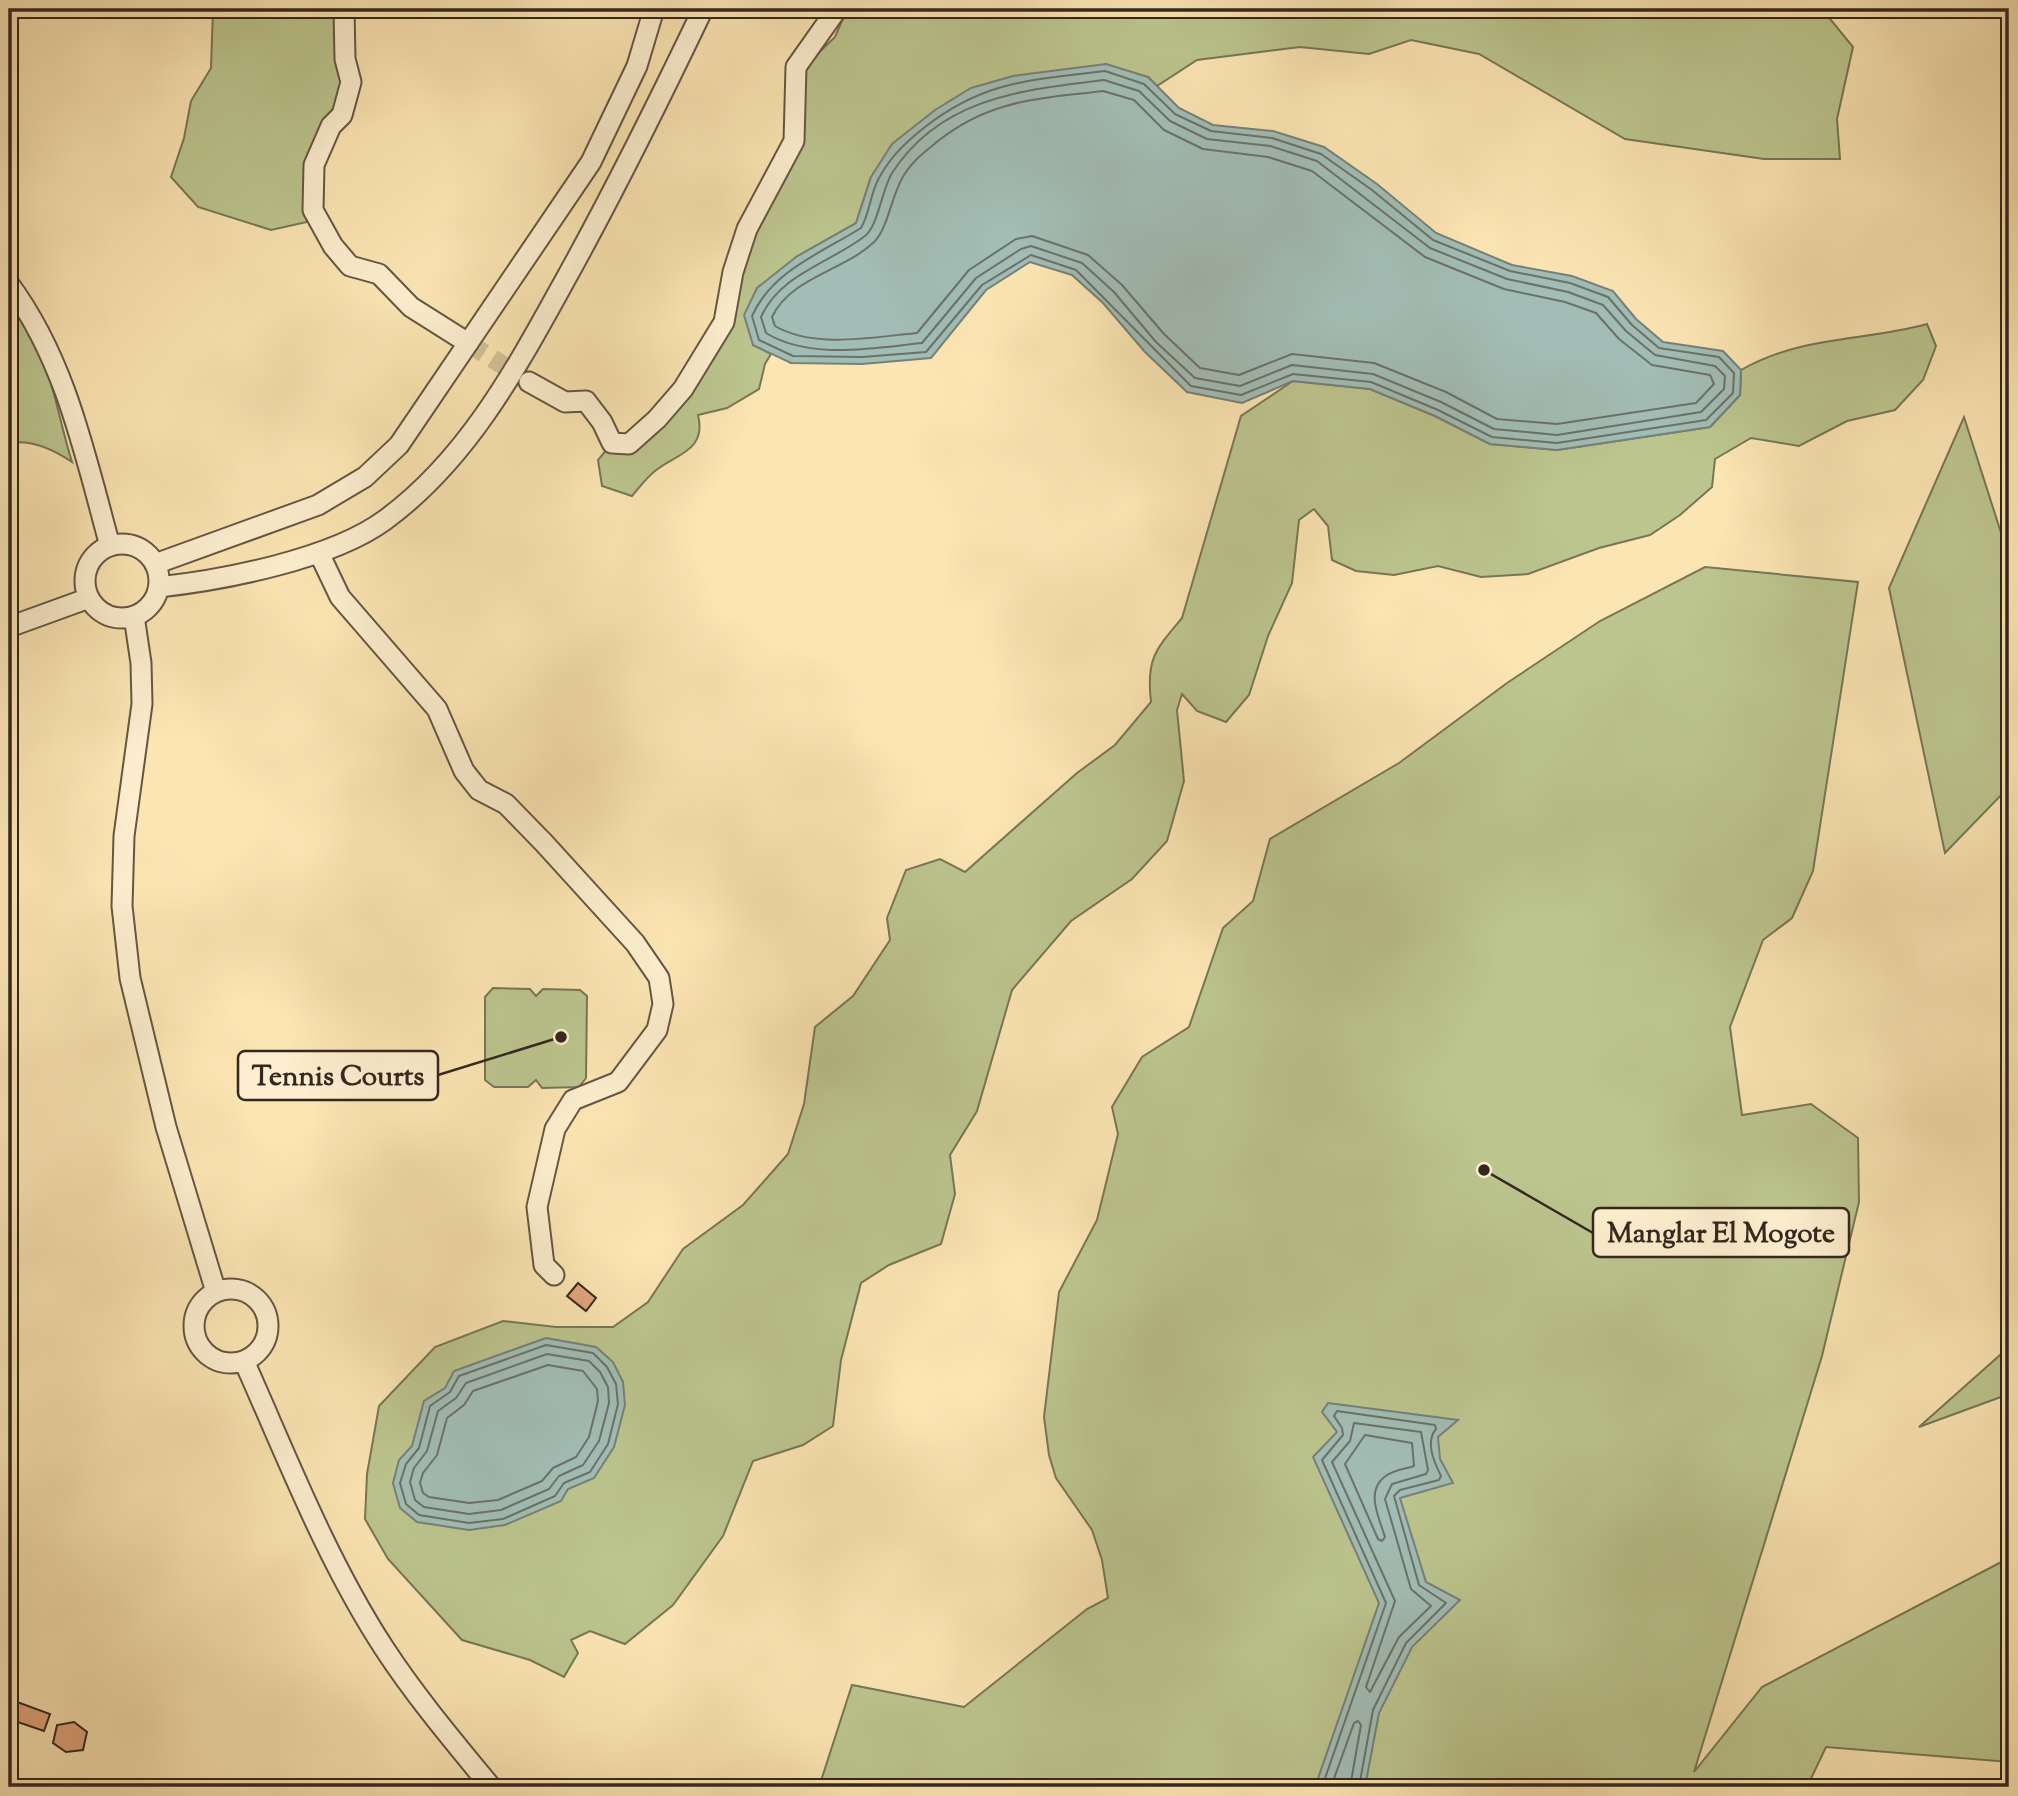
<svg xmlns="http://www.w3.org/2000/svg" width="2018" height="1796" font-family="'Sorts Mill Goudy',serif">
<rect width="100%" height="100%" fill="#fbe5b3"/>
<filter id="stains"><feTurbulence type="fractalNoise" baseFrequency=".00286" numOctaves="4"/><feColorMatrix values="0 0 0 0 .2 0 0 0 0 .09 0 0 0 0 .02 0 0 0 .5 -.17"/></filter>
<radialGradient id="worn" r=".72"><stop offset=".6" stop-color="#630" stop-opacity="0"/><stop offset="1" stop-color="#630" stop-opacity=".3"/></radialGradient>
<g fill="#bcc58e" stroke="#787656" stroke-width="2">
<polygon points="213,9 343,9 351,82 313,144 316,220 271,230 198,207 171,177 184,138 191,101 211,68"/>
<path d="M 847,9 L 1822,9 L 1853,47 L 1837,119 L 1840,159 L 1764,159 L 1625,139 L 1479,54 L 1411,40 L 1369,54 L 1300,47 L 1197,60 L 1157,86 L 1148,77 L 871,177 L 856,223 L 796,257 L 753,345 L 771,354 L 765,364 L 759,389 L 727,408 L 698,415 C 707,451 676,454 655,471 C 646,478 639,488 632,496 L 602,486 L 598,460 L 612,443 L 629,444 L 713,343 L 733,272 L 794,141 L 795,76 L 835,37 Z"/>
<path d="M 9,303 C 53,354 53,402 72,462 C 53,449 32,439 9,443 Z"/>
<path d="M 1927,324 L 1936,346 L 1923,380 L 1895,410 L 1847,421 L 1799,446 L 1751,438 L 1715,459 L 1712,487 L 1680,515 L 1650,535 L 1599,548 L 1528,574 L 1481,577 L 1438,566 L 1394,575 L 1356,571 L 1332,560 L 1328,526 L 1314,509 L 1299,520 L 1292,583 L 1268,636 L 1249,695 L 1226,722 L 1197,711 L 1182,694 L 1177,710 L 1184,781 L 1167,841 L 1132,879 L 1071,921 L 1012,990 L 977,1111 L 950,1155 L 955,1194 L 941,1244 L 889,1265 L 861,1283 L 841,1360 L 833,1426 L 803,1445 L 753,1461 L 723,1536 L 673,1605 L 625,1644 L 590,1631 L 571,1640 L 578,1653 L 564,1677 L 530,1660 L 462,1640 L 388,1559 L 365,1519 L 367,1474 L 379,1406 L 435,1347 L 503,1321 L 556,1327 L 613,1327 L 648,1302 L 683,1249 L 743,1205 L 788,1154 L 804,1104 L 815,1027 L 853,996 L 890,940 L 887,918 L 906,870 L 940,859 L 965,872 L 1077,773 L 1115,745 L 1151,702 C 1146,659 1155,650 1182,618 L 1241,416 L 1293,381 L 1370,389 L 1435,416 L 1490,444 L 1557,450 L 1710,427 L 1740,395 L 1741,370 C 1803,335 1861,342 1927,324 Z"/>
<polygon points="1964,417 2003,539 2009,542 2009,814 2005,791 1945,853 1889,588"/>
<polygon points="1705,567 1858,582 1813,871 1792,918 1763,940 1730,1027 1742,1115 1811,1104 1858,1138 1859,1202 1822,1356 1694,1772 1762,1687 2009,1558 2009,1762 1826,1747 1807,1787 819,1787 852,1685 964,1707 1087,1609 1108,1598 1102,1560 1092,1530 1056,1478 1049,1455 1044,1417 1059,1292 1097,1220 1118,1134 1112,1107 1142,1057 1189,1027 1223,928 1253,901 1270,839 1399,763 1507,683 1600,621"/>
<polygon points="493,988 530,989 536,996 543,989 580,990 587,996 586,1078 579,1087 542,1088 536,1080 528,1087 494,1087 485,1080 485,997"/>
<polygon points="2009,1347 2009,1394 1919,1427"/>
</g>
<g fill="#a2bdb5" stroke="#768179" stroke-width="2">
<polygon points="1106,64 1148,77 1179,108 1213,125 1273,131 1324,147 1377,184 1436,233 1512,265 1572,276 1613,291 1636,319 1663,342 1723,351 1741,370 1740,395 1710,427 1557,450 1490,444 1435,416 1370,389 1293,381 1242,403 1187,392 1145,352 1103,303 1072,275 1030,262 986,290 931,358 862,364 791,363 753,345 744,315 757,288 796,257 856,223 871,177 892,144 935,110 971,88 1013,76"/>
<polygon points="546,1338 596,1347 613,1362 623,1382 625,1405 614,1447 594,1478 568,1489 561,1501 505,1525 469,1530 417,1522 400,1508 393,1483 399,1460 412,1446 424,1401 445,1388 454,1371"/>
<polygon points="1328,1403 1458,1420 1438,1437 1440,1459 1453,1483 1400,1498 1426,1582 1460,1600 1412,1647 1379,1713 1365,1787 1315,1787 1379,1603 1313,1457 1337,1432 1322,1412"/>
</g>
<g fill="none" stroke-linecap="round" stroke-linejoin="round">
<g stroke="#6a726a" stroke-width="2">
<path d="M 1105,71 L 1144,84 L 1175,114 L 1211,131 L 1272,138 L 1321,154 L 1372,190 L 1433,240 L 1510,271 L 1570,283 L 1608,297 L 1632,325 L 1659,348 L 1719,357 L 1734,373 L 1733,393 L 1706,420 L 1557,443 L 1492,437 L 1438,410 L 1371,382 L 1293,374 L 1241,395 L 1191,386 L 1076,270 L 1031,255 L 982,285 L 926,352 L 862,357 L 793,356 L 759,340 L 752,316 C 772,271 821,253 861,228 C 870,213 870,194 879,178 C 891,156 906,142 925,127 C 985,80 1033,80 1105,71 Z"/>
<path d="M 1104,80 L 1139,91 L 1170,121 L 1207,139 L 1270,146 L 1317,161 L 1430,248 L 1507,279 L 1568,292 L 1603,305 L 1626,331 L 1655,355 L 1715,366 L 1725,376 L 1724,389 L 1701,412 L 1557,435 L 1494,429 L 1441,402 L 1373,374 L 1292,365 L 1240,386 L 1195,378 L 1156,342 L 1114,292 L 1082,263 L 1031,246 L 1021,249 L 976,278 L 922,343 C 873,348 810,360 766,333 L 761,317 C 780,274 830,263 865,236 C 878,226 882,189 892,173 C 941,97 1023,90 1104,80 Z"/>
<path d="M 1103,91 L 1134,100 L 1164,130 L 1203,149 L 1268,157 L 1312,171 L 1425,257 L 1504,289 L 1565,302 L 1596,313 L 1619,339 L 1652,365 L 1710,375 L 1714,384 L 1696,403 L 1557,424 L 1497,419 L 1446,392 L 1374,363 L 1292,354 L 1239,375 L 1200,368 L 1164,334 L 1122,285 L 1088,255 L 1032,236 L 1016,239 L 969,270 L 917,333 C 873,337 814,349 775,326 L 772,317 C 791,277 844,271 874,242 C 888,229 892,193 904,175 C 913,160 925,152 938,141 C 991,99 1039,99 1103,91 Z"/>
<polygon points="546,1345 593,1353 607,1367 616,1384 618,1404 608,1444 590,1472 564,1483 555,1496 503,1519 469,1523 419,1515 406,1504 400,1483 406,1464 419,1448 430,1406 450,1392 459,1376"/>
<polygon points="547,1354 589,1361 600,1372 608,1387 609,1403 599,1441 583,1465 559,1476 549,1489 501,1510 469,1514 424,1507 415,1500 410,1482 414,1468 427,1451 438,1411 456,1398 466,1383"/>
<polygon points="548,1365 583,1371 597,1389 598,1401 589,1437 576,1457 553,1468 542,1481 498,1500 469,1503 429,1497 423,1493 420,1483 423,1473 437,1455 447,1418 464,1405 473,1391"/>
<polygon points="1354,1423 1421,1432 1428,1470 1426,1474 1392,1484 1385,1499 1411,1589 1431,1606 1399,1637 1370,1692 1366,1687 1395,1601 1332,1462 1350,1441"/>
<path d="M 1365,1435 L 1412,1443 L 1414,1466 C 1405,1469 1395,1470 1387,1475 C 1364,1490 1379,1517 1385,1537 L 1382,1541 L 1378,1539 L 1345,1464 Z"/>
<path d="M 1322,1787 L 1386,1603 L 1322,1460 L 1343,1435 L 1342,1428 L 1334,1416 L 1337,1411 L 1435,1425 L 1436,1429 C 1425,1442 1434,1462 1441,1476 L 1439,1480 L 1400,1490 L 1394,1496 L 1419,1585 L 1446,1603 L 1406,1643 L 1373,1710 L 1359,1787"/>
<polyline points="1331,1787 1354,1723 1358,1721 1361,1725 1350,1787"/>
</g>
</g>
<g fill="#e2a57d" stroke="#33271e" stroke-width="2">
<polygon points="578,1283 596,1298 586,1311 567,1296"/>
<polygon points="9,1699 50,1714 44,1731 9,1719"/>
<polygon points="74,1722 87,1732 83,1750 66,1752 53,1743 57,1725"/>
</g>
<g fill="none" stroke-linecap="round" stroke-linejoin="round">
<polyline stroke="#d3bf95" stroke-width="19" stroke-dasharray="19 10" stroke-linecap="butt" points="468,343 526,380"/>
<defs>
<g id="minor">
<polyline points="344,9 345,59 351,82 342,115 331,126 314,165 313,210 333,246 350,266 379,274 411,307 468,343"/>
<path d="M 9,284 C 66,361 85,455 110,546"/>
<polyline points="529,382 565,402 586,401 602,422 612,443 629,444 657,419 683,389 724,322 733,272 747,229 794,141 796,67 837,9"/>
<circle cx="122" cy="581" r="37"/>
<polyline points="319,553 340,597 437,709 464,771 479,790 506,804 544,843 635,943 659,978 663,1004 657,1030 618,1082 573,1100 555,1129 537,1207 544,1265 554,1275"/>
<polyline points="155,564 318,505 365,477 399,445 591,162 637,66 654,9"/>
<path d="M 159,587 C 224,580 332,559 385,520 C 467,460 516,369 564,282 C 614,192 659,101 703,9"/>
<polyline points="134,616 141,663 142,704 124,836 122,906 130,978 166,1127 216,1292"/>
<polyline points="9,627 89,598"/>
<circle cx="231" cy="1326" r="37"/>
<path d="M 244,1361 C 287,1457 326,1559 384,1648 C 416,1697 454,1742 491,1787"/>
</g>
</defs>
<use href="#minor" stroke="#655643" stroke-width="23"/>
<use href="#minor" stroke="#fceece" stroke-width="19"/>
</g>
<path fill="none" stroke="#33271e" stroke-width="2.5" d="M561 1037L438 1075M1484 1170L1593 1233"/>
<g fill="#33271e" stroke="#fceece" stroke-width="2.5">
<circle cx="561" cy="1037" r="7"/>
<circle cx="1484" cy="1170" r="7"/>
</g>
<g fill="#fceece" stroke="#33271e" stroke-width="2.5">
<rect x="238" y="1051" width="200" height="49" rx="7"/>
<rect x="1593" y="1208" width="256" height="49" rx="7"/>
</g>
<g font-size="28" text-anchor="middle" font-weight="bold" fill="#33271e">
<text x="338" y="1085">Tennis Courts</text>
<text x="1721" y="1242">Manglar El Mogote</text>
</g>
<rect width="2018" height="1796" fill="none" stroke="#fbe5b3" stroke-width="35"/>
<rect x="10" y="10" width="1997" height="1775" fill="none" stroke="#33271e" stroke-width="3.5"/>
<rect x="18" y="18" width="1983" height="1761" fill="none" stroke="#33271e" stroke-width="2"/>
<rect width="100%" height="100%" filter="url(#stains)"/>
<rect width="100%" height="100%" fill="url(#worn)"/>
</svg>
